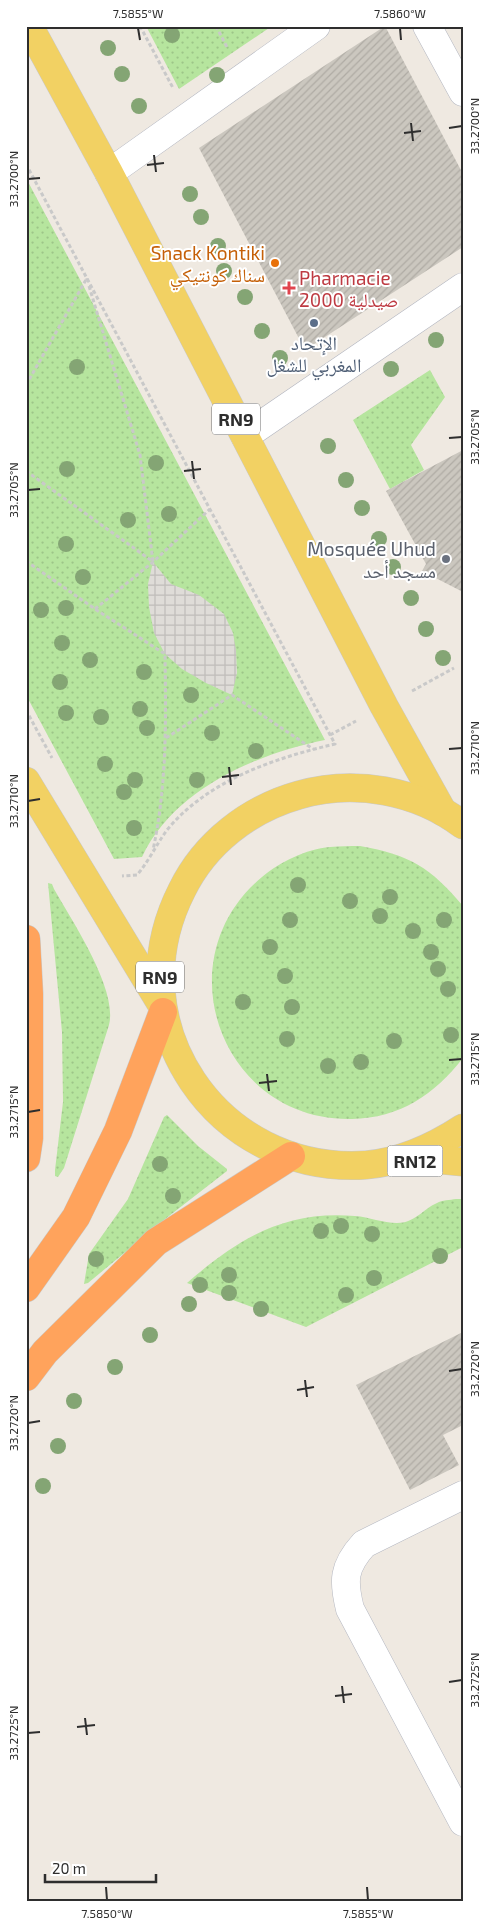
<svg xmlns="http://www.w3.org/2000/svg" width="489" height="1927" font-family="'Exo 2','Noto Naskh Arabic',sans-serif">
<defs>
<pattern id="green-dots" width="8" height="8" patternUnits="userSpaceOnUse" patternTransform="scale(1.25)"><rect width="8" height="8" fill="#b6e59e"/><path d="M2 2h.1M6 6h.1" fill="none" stroke="#9dc588" stroke-width="1.8" stroke-linecap="round"/></pattern>
<pattern id="plaza-grid" width="8" height="8" patternUnits="userSpaceOnUse" patternTransform="scale(1.25)"><rect width="8" height="8" fill="#dfdcd8"/><path d="M0 4h8M4 0v8" fill="none" stroke="#c0bdba"/></pattern>
<pattern id="building-hatch" width="6" height="6" patternUnits="userSpaceOnUse" patternTransform="scale(1.25)"><rect width="6" height="6" fill="#cbc7bf"/><path d="M-1 1l2-2M0 6l6-6M5 7l2-2" fill="none" stroke="#afaba4"/></pattern>
</defs>
<rect width="100%" height="100%" fill="#efe9e1"/>
<g fill="url(#green-dots)">
<polygon points="146,26 272,26 179,89"/>
<path d="M 26,178 L 325,740 C 256,754 174,789 142,857 L 114,859 L 26,695 Z"/>
<polygon points="430,370 445,397 411,445 424,470 390,489 353,420"/>
<path d="M 360,846 C 410,855 430,867 463,906 L 463,1058 C 434,1095 400,1118 352,1119 C 222,1122 162,960 262,877 C 280,862 306,849 330,847 C 340,846 350,846 360,846 Z"/>
<path d="M 48,883 L 52,884 L 54,889 C 72,921 118,989 109,1025 L 64,1168 L 58,1177 L 55,1176 L 55,1170 L 63,1102 L 62,1032 Z"/>
<polygon points="167,1115 198,1146 227,1169 227,1171 169,1216 88,1283 84,1284 89,1254 128,1199 164,1117"/>
<path d="M 456,1199 L 463,1199 L 463,1247 L 306,1327 L 187,1283 C 238,1239 284,1210 355,1216 C 369,1217 383,1223 397,1223 C 415,1223 423,1209 437,1203 C 442,1200 450,1200 456,1199 Z"/>
</g>
<polygon fill="url(#plaza-grid)" points="153,562 171,584 199,595 224,614 233,633 236,650 237,673 232,695 206,683 182,669 165,654 154,633 149,607 148,584"/>
<g fill="url(#building-hatch)">
<polygon points="385,26 463,174 463,247 305,350 199,148"/>
<polygon points="463,450 463,592 422,571 426,564 386,491"/>
<polygon points="463,1332 463,1425 443,1435 459,1465 410,1490 356,1385"/>
</g>
<g fill="none" stroke-linecap="round" stroke-linejoin="round">
<defs>
<g id="street">
<polyline points="427,26 463,92"/>
<polyline points="109,173 316,26"/>
<polyline points="245,436 463,287"/>
<path d="M 463,1495 L 364,1544 C 343,1567 343,1581 350,1609 L 463,1822"/>
</g>
<g id="primary">
<polyline points="29,26 109,173 384,706 443,812"/>
<polyline points="26,781 160,1002"/>
<path d="M 463,825 C 417,790 354,779 299,795 C 249,809 205,843 182,890 C 114,1023 217,1175 366,1165 C 401,1162 434,1147 463,1128"/>
<polyline points="409,1161 431,1159 463,1162"/>
</g>
<g id="highway">
<polyline points="26,939 29,994 29,1138 26,1158"/>
<polyline points="26,1288 76,1217 118,1131 163,1012"/>
<polyline points="26,1377 45,1352 156,1242 291,1156"/>
</g>
</defs>
<use href="#street" stroke="#b4b7c1" stroke-width="29"/>
<use href="#primary" stroke="#c9c9c9" stroke-width="29"/>
<use href="#highway" stroke="#c9c9c9" stroke-width="29"/>
<g stroke="#c9c9c9" stroke-width="3" stroke-dasharray="4 2.5" stroke-linecap="butt">
<polyline points="140,26 173,88"/>
<polyline points="216,26 228,49"/>
<path d="M 26,164 L 335,744 C 275,758 208,780 167,830 C 156,845 149,861 137,875 L 122,876"/>
<polyline points="89,286 140,455 153,562"/>
<polyline points="26,385 87,278 87,280"/>
<polyline points="26,471 152,561"/>
<path d="M 26,561 L 95,609 L 165,654 C 166,720 167,785 153,850"/>
<polyline points="95,609 153,562 210,509"/>
<polyline points="412,691 454,668"/>
<polyline points="26,710 52,758"/>
<polyline points="330,735 356,721"/>
<polyline points="166,738 232,695 313,749"/>
</g>
<use href="#street" stroke="#fff" stroke-width="28"/>
<use href="#primary" stroke="#f2d163" stroke-width="28"/>
<use href="#highway" stroke="#ffa35c" stroke-width="28"/>
</g>
<g fill="#84a574">
<circle cx="172" cy="35" r="8"/>
<circle cx="108" cy="48" r="8"/>
<circle cx="122" cy="74" r="8"/>
<circle cx="217" cy="75" r="8"/>
<circle cx="139" cy="106" r="8"/>
<circle cx="190" cy="194" r="8"/>
<circle cx="201" cy="217" r="8"/>
<circle cx="218" cy="246" r="8"/>
<circle cx="224" cy="271" r="8"/>
<circle cx="245" cy="297" r="8"/>
<circle cx="262" cy="331" r="8"/>
<circle cx="436" cy="340" r="8"/>
<circle cx="280" cy="358" r="8"/>
<circle cx="77" cy="367" r="8"/>
<circle cx="391" cy="369" r="8"/>
<circle cx="328" cy="446" r="8"/>
<circle cx="156" cy="463" r="8"/>
<circle cx="67" cy="469" r="8"/>
<circle cx="346" cy="480" r="8"/>
<circle cx="362" cy="508" r="8"/>
<circle cx="169" cy="514" r="8"/>
<circle cx="128" cy="520" r="8"/>
<circle cx="379" cy="539" r="8"/>
<circle cx="66" cy="544" r="8"/>
<circle cx="393" cy="567" r="8"/>
<circle cx="83" cy="577" r="8"/>
<circle cx="411" cy="598" r="8"/>
<circle cx="66" cy="608" r="8"/>
<circle cx="41" cy="610" r="8"/>
<circle cx="426" cy="629" r="8"/>
<circle cx="62" cy="643" r="8"/>
<circle cx="443" cy="658" r="8"/>
<circle cx="90" cy="660" r="8"/>
<circle cx="144" cy="672" r="8"/>
<circle cx="60" cy="682" r="8"/>
<circle cx="191" cy="695" r="8"/>
<circle cx="140" cy="709" r="8"/>
<circle cx="66" cy="713" r="8"/>
<circle cx="101" cy="717" r="8"/>
<circle cx="147" cy="728" r="8"/>
<circle cx="212" cy="733" r="8"/>
<circle cx="256" cy="751" r="8"/>
<circle cx="105" cy="764" r="8"/>
<circle cx="135" cy="780" r="8"/>
<circle cx="197" cy="780" r="8"/>
<circle cx="124" cy="792" r="8"/>
<circle cx="134" cy="828" r="8"/>
<circle cx="298" cy="885" r="8"/>
<circle cx="390" cy="897" r="8"/>
<circle cx="350" cy="901" r="8"/>
<circle cx="380" cy="916" r="8"/>
<circle cx="290" cy="920" r="8"/>
<circle cx="444" cy="920" r="8"/>
<circle cx="413" cy="931" r="8"/>
<circle cx="270" cy="947" r="8"/>
<circle cx="431" cy="952" r="8"/>
<circle cx="438" cy="969" r="8"/>
<circle cx="285" cy="976" r="8"/>
<circle cx="448" cy="989" r="8"/>
<circle cx="243" cy="1002" r="8"/>
<circle cx="292" cy="1007" r="8"/>
<circle cx="451" cy="1035" r="8"/>
<circle cx="287" cy="1039" r="8"/>
<circle cx="394" cy="1041" r="8"/>
<circle cx="361" cy="1062" r="8"/>
<circle cx="328" cy="1066" r="8"/>
<circle cx="160" cy="1164" r="8"/>
<circle cx="173" cy="1196" r="8"/>
<circle cx="341" cy="1226" r="8"/>
<circle cx="321" cy="1231" r="8"/>
<circle cx="372" cy="1234" r="8"/>
<circle cx="440" cy="1256" r="8"/>
<circle cx="96" cy="1259" r="8"/>
<circle cx="229" cy="1275" r="8"/>
<circle cx="374" cy="1278" r="8"/>
<circle cx="200" cy="1285" r="8"/>
<circle cx="229" cy="1293" r="8"/>
<circle cx="346" cy="1295" r="8"/>
<circle cx="189" cy="1304" r="8"/>
<circle cx="261" cy="1309" r="8"/>
<circle cx="150" cy="1335" r="8"/>
<circle cx="115" cy="1367" r="8"/>
<circle cx="74" cy="1401" r="8"/>
<circle cx="58" cy="1446" r="8"/>
<circle cx="43" cy="1486" r="8"/>
</g>
<path fill="none" stroke="#2e2e2e" stroke-width="2" d="M 138,28 L 140,40M 400,28 L 401,40M 411,123 L 413,141M 449,128 L 462,126M 404,133 L 421,131M 154,155 L 156,172M 147,165 L 164,163M 28,179 L 40,178M 449,438 L 462,437M 192,461 L 194,479M 184,471 L 201,469M 28,490 L 40,489M 449,749 L 462,748M 229,767 L 231,785M 222,777 L 239,775M 28,801 L 40,799M 449,1060 L 462,1059M 267,1074 L 269,1091M 259,1083 L 277,1081M 28,1112 L 40,1110M 449,1371 L 462,1369M 305,1380 L 307,1397M 297,1390 L 314,1387M 28,1423 L 40,1421M 449,1682 L 462,1680M 342,1686 L 344,1703M 335,1696 L 352,1694M 85,1718 L 87,1735M 77,1727 L 95,1725M 28,1733 L 40,1732M 106,1887 L 107,1900M 367,1887 L 368,1900"/>
<circle fill="#e8710a" stroke="#fff" stroke-width="2" cx="275" cy="263" r="5"/>
<path fill="#e0444e" stroke="#fff" stroke-width="2" d="M286.5 280.5h5v5h5v5h-5v5h-5v-5h-5v-5h5z"/>
<circle fill="#5c6f8a" stroke="#fff" stroke-width="2" cx="314" cy="323" r="5"/>
<circle fill="#6b7280" stroke="#fff" stroke-width="2" cx="446" cy="559" r="5"/>
<g text-anchor="middle" dominant-baseline="central" stroke-width="4" stroke-linejoin="round" paint-order="stroke">
<g fill="#fff" stroke="#6d6d6d" stroke-width="1">
<rect x="212" y="403.5" width="48" height="31" rx="4"/>
<rect x="136" y="961.5" width="48" height="31" rx="4"/>
<rect x="387.5" y="1145.5" width="55" height="31" rx="4"/>
</g>
<g font-size="18" font-weight="bold" fill="#2e2e2e">
<text x="236" y="419">RN9</text>
<text x="160" y="977">RN9</text>
<text x="415" y="1161">RN12</text>
</g>
<g font-size="19" fill="#c56008" stroke="#fff" text-anchor="end">
<text x="265" y="252">Snack Kontiki<tspan x="265" dy="22">سناك كونتيكي</tspan></text>
</g>
<g font-size="19" fill="#be3a42" stroke="#fff" text-anchor="start">
<text x="299" y="277">Pharmacie<tspan x="299" dy="22">2000 صيدلية</tspan></text>
</g>
<g font-size="19" fill="#4e5e75" stroke="#fff">
<text x="314" y="342">الإتحاد<tspan x="314" dy="22">المغربي للشغل</tspan></text>
</g>
<g font-size="19" fill="#5b616d" stroke="#fff" text-anchor="end">
<text x="436" y="548">Mosquée Uhud<tspan x="436" dy="22">مسجد أحد</tspan></text>
</g>
</g>
<rect width="489" height="1927" fill="none" stroke="#ffffff" stroke-width="55"/>
<path d="M45 1874v8h111v-8" fill="none" stroke="#2e2e2e" stroke-width="2.5"/>
<text x="52" y="1874" font-size="15" fill="#2e2e2e" stroke="#ffffff" stroke-width="4" paint-order="stroke">20 m</text>
<rect x="28" y="28" width="434" height="1872" fill="none" stroke="#2e2e2e" stroke-width="2"/>
<g font-size="12" text-anchor="middle" fill="#2e2e2e">
<text x="138" y="18">7.5855°W</text>
<text x="400" y="18">7.5860°W</text>
<text transform="translate(475 126) rotate(-90)" y="4">33.2700°N</text>
<text transform="translate(14 179) rotate(-90)" y="4">33.2700°N</text>
<text transform="translate(475 437) rotate(-90)" y="4">33.2705°N</text>
<text transform="translate(14 490) rotate(-90)" y="4">33.2705°N</text>
<text transform="translate(475 748) rotate(-90)" y="4">33.2710°N</text>
<text transform="translate(14 801) rotate(-90)" y="4">33.2710°N</text>
<text transform="translate(475 1059) rotate(-90)" y="4">33.2715°N</text>
<text transform="translate(14 1112) rotate(-90)" y="4">33.2715°N</text>
<text transform="translate(475 1369) rotate(-90)" y="4">33.2720°N</text>
<text transform="translate(14 1423) rotate(-90)" y="4">33.2720°N</text>
<text transform="translate(475 1680) rotate(-90)" y="4">33.2725°N</text>
<text transform="translate(14 1733) rotate(-90)" y="4">33.2725°N</text>
<text x="107" y="1918">7.5850°W</text>
<text x="368" y="1918">7.5855°W</text>
</g>
</svg>
